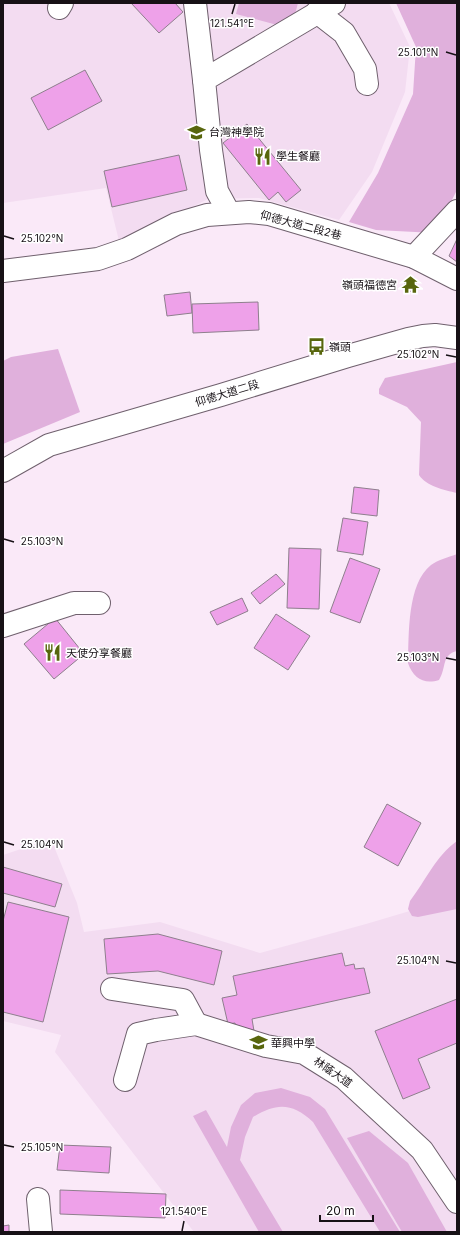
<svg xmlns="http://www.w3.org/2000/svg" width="460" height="1235" font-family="Inter,'Noto Sans TC',sans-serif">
<rect width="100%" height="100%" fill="#fae9f8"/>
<g fill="#f3dcf1">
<polygon points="3,3 389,3 410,47 405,92 372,172 339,220 259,198 208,199 139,234 119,241 106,188 3,203"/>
<polygon points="51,839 77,903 84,932 160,922 260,953 366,924 457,897 457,1232 194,1232 55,1052 61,1035 3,1021 3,855"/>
</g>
<g fill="#e0b0dc">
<polygon points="239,3 298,3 294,18 281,26 236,14"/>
<polygon points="396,3 457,3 457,190 435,233 376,230 349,222 378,173 413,94 416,47"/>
<polygon points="58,349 80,412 3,444 3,361 11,357"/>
<path d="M 457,362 L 457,493 C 444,490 426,486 419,475 L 421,422 L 407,407 L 379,394 L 379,389 L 385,378 Z"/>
<path d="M 457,554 L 457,651 C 441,655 447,667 439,680 C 424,685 413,678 408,663 C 409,634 407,584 431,565 C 438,560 449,557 457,554 Z"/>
<path d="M 457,841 L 457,909 L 418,917 L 412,916 L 408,909 L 410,901 C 426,880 436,856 457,841 Z"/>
<path d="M 281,1088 L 310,1097 L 325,1109 L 400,1232 L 380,1232 L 313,1122 C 292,1102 276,1103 253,1117 L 245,1137 L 240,1160 L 283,1232 L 259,1232 L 193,1116 L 206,1110 L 227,1147 L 231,1127 L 241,1105 L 255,1093 Z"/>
<polygon points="369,1131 408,1163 447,1232 402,1232 347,1138"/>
</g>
<g fill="#eea1e9" stroke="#8e7f8d">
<polygon points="131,3 175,3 183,12 159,33"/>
<polygon points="85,70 102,101 48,130 31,98"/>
<polygon points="247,124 301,190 286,202 278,192 269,200 223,143"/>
<polygon points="179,155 187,190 112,207 104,171"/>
<polygon points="457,239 457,262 449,256"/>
<polygon points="415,278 417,290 406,292 404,280"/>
<polygon points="190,292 192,313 167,316 164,295"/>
<polygon points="258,302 259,330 193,333 192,304"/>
<polygon points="354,487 379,490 377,516 351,513"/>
<polygon points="343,518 368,522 363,555 337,551"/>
<polygon points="289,548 321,549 319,609 287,608"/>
<polygon points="350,558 380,569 360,623 330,612"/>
<polygon points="276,574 285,584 260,604 251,593"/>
<polygon points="242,598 248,611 217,625 210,612"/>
<polygon points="276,614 310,636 288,670 254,648"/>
<polygon points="55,618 84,654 54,679 24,644"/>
<polygon points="387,804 421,823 398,866 364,847"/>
<polygon points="3,867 62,884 55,907 3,893"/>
<polygon points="8,902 69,917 43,1022 3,1012 3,921"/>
<polygon points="158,934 222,951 214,985 158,971 107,974 104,939"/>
<polygon points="342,953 345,966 354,964 355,969 364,968 370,993 252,1019 254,1031 237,1034 235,1023 228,1024 222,998 237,995 233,976"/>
<polygon points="457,999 457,1043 418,1059 430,1088 403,1099 375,1031"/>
<polygon points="60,1145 111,1147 109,1173 57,1170"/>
<polygon points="60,1190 166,1194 165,1218 60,1214"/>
<polygon points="9,1225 9,1232 3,1232 3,1226"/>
</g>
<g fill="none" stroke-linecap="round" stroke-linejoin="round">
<defs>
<g id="minor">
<polyline points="195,3 204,80"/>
<polyline points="59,8 62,3"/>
<polyline points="317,12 344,33 365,69 367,84"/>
<polyline points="229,213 217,191 211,150 204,80 334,3"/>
<polyline points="414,257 457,211"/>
<polyline points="3,271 98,259 127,249 176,224 207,215 249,212 269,214 414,257 457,279"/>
<polyline points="3,626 74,603 99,603"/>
<polyline points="112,989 183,1000 196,1024"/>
<polyline points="125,1080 138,1034 156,1030 196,1024 266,1046 304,1053 344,1078 422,1150 457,1202"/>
<polyline points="38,1199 41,1232"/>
</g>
<polyline id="major" points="3,471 49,445 221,395 348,356 408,339 423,336 435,335 457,338"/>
</defs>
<use href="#minor" stroke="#6f606d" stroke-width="24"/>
<use href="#major" stroke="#6f606d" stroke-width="24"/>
<use href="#minor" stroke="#fff" stroke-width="22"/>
<use href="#major" stroke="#fff" stroke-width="22"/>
</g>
<path fill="none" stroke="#171116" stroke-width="1.5" d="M 232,14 L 235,4M 446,52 L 456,55M 4,236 L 14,239M 446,355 L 456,357M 4,539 L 14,542M 446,658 L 456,660M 4,842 L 14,845M 446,961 L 456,963M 4,1145 L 14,1147M 182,1231 L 184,1221"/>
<defs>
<symbol id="university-bare" viewBox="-9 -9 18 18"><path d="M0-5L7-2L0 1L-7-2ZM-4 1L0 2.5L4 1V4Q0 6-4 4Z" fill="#58660d" stroke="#fff" stroke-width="2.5" paint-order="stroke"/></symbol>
<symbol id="restaurant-bare" viewBox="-9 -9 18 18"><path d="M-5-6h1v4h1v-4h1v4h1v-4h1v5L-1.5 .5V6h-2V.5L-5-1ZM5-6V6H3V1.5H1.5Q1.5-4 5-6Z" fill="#58660d" stroke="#fff" stroke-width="2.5" paint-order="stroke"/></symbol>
<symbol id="temple-bare" viewBox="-9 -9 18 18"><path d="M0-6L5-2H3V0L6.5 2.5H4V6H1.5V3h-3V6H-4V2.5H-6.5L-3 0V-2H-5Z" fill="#58660d" stroke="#fff" stroke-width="2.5" paint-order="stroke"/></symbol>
<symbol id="bus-bare" viewBox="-9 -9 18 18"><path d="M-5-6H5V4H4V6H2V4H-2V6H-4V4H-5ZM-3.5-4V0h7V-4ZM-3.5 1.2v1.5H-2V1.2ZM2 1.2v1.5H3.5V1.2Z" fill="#58660d" stroke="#fff" stroke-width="2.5" paint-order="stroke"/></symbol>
<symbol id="school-bare" viewBox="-9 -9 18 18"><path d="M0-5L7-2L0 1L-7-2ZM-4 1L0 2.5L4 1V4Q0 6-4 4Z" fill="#58660d" stroke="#fff" stroke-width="2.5" paint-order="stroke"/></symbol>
</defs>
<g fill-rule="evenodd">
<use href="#university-bare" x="184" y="120" width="25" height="25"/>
<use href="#restaurant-bare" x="250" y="144" width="25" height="25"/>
<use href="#temple-bare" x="398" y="272" width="25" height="25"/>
<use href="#bus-bare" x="304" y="334" width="25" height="25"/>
<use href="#restaurant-bare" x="40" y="640" width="25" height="25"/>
<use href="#school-bare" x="246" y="1030" width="25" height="25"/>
</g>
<g text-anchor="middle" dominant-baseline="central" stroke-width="3" stroke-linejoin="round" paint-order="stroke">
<g font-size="11" fill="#171116" stroke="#fff" text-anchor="start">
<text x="209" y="132">台灣神學院</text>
<text x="276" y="156">學生餐廳</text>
<text x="397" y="285" text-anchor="end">嶺頭福德宮</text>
<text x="329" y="347">嶺頭</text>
<text x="66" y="653">天使分享餐廳</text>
<text x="271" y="1043">華興中學</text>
</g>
<g font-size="11" fill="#171116" stroke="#fff">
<text transform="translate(301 225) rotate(15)">仰德大道二段2巷</text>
<text transform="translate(227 393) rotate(-17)">仰德大道二段</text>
<text transform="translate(333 1072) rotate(35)">林蔭大道</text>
</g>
</g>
<g font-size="10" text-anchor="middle" fill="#171116" stroke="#fff" stroke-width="3" stroke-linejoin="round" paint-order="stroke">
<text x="232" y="27">121.541°E</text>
<text x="418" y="56">25.101°N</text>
<text x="42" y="242">25.102°N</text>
<text x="418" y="358">25.102°N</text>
<text x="42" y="545">25.103°N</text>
<text x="418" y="661">25.103°N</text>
<text x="42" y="848">25.104°N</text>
<text x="418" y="964">25.104°N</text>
<text x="42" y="1151">25.105°N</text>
<text x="184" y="1215">121.540°E</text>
</g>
<rect width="460" height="1235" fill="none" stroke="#171116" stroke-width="8"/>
<path d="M320 1215v6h53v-6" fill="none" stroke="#171116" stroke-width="2"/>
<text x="326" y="1215" font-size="12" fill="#171116" stroke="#ffffff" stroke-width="3" paint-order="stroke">20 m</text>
</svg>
